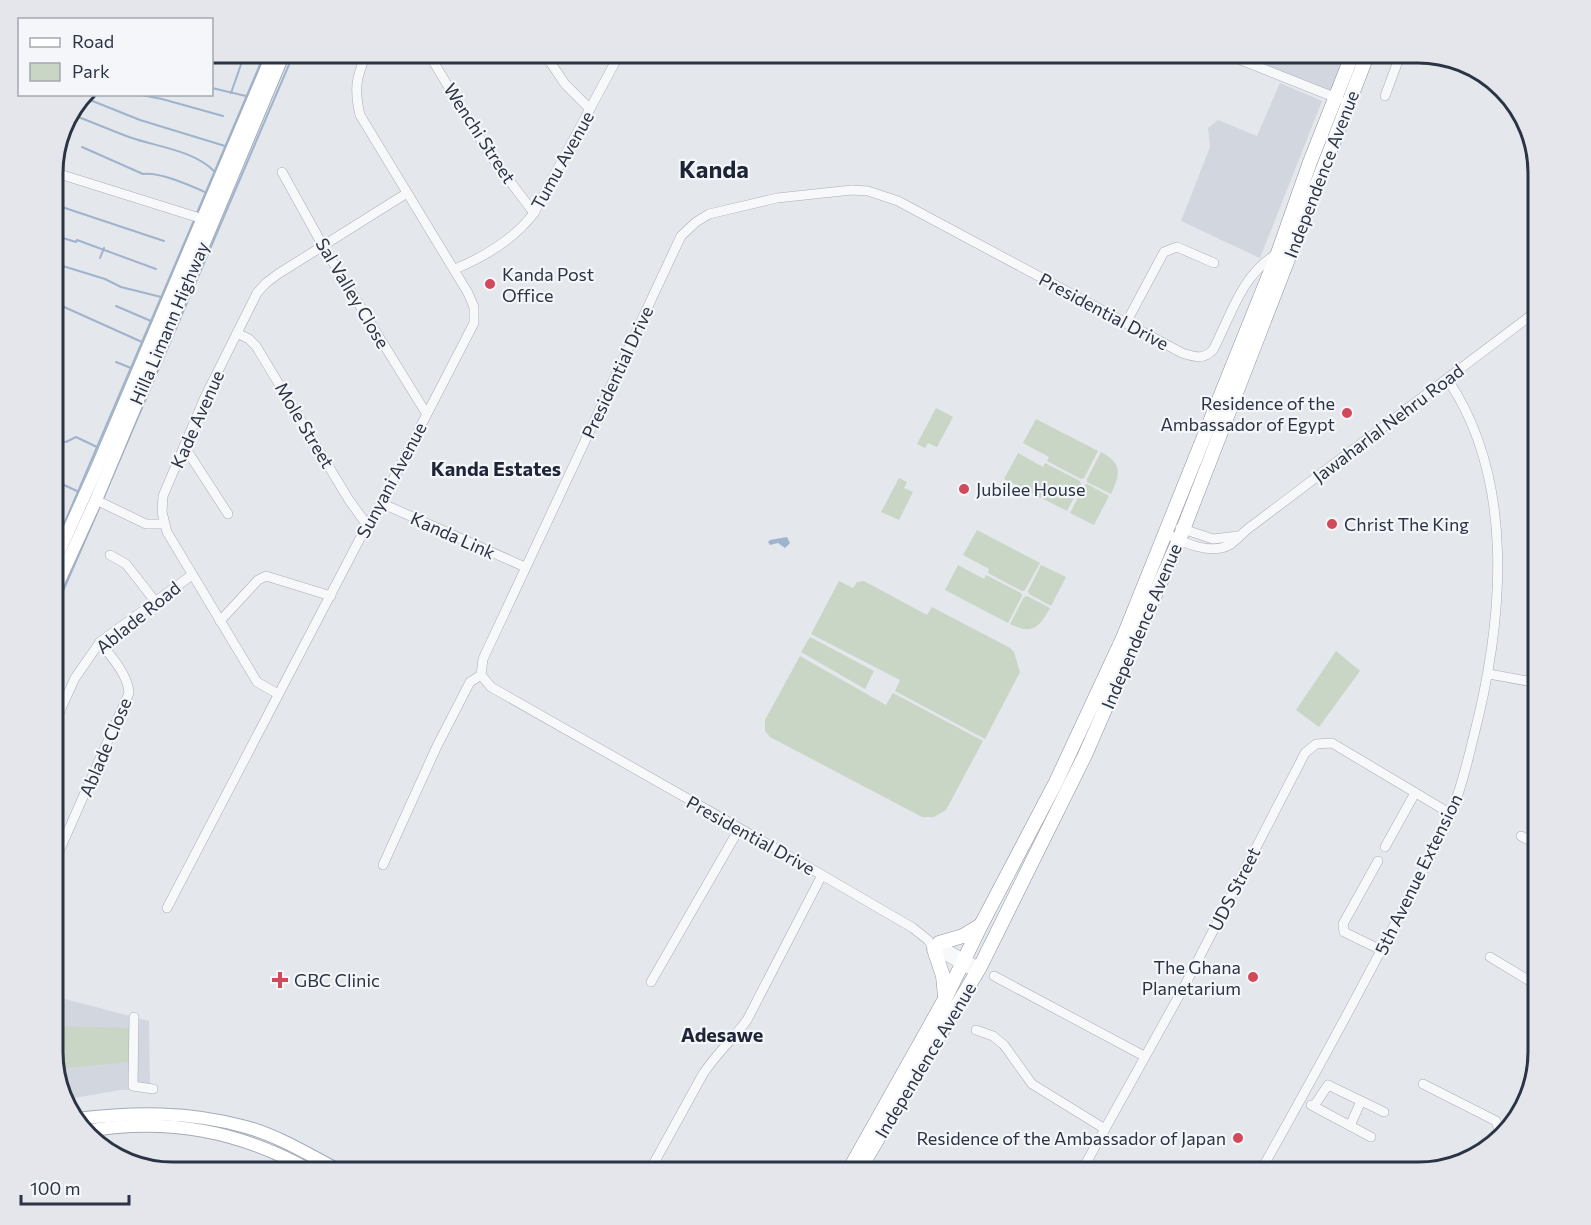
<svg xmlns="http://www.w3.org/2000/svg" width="1591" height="1225" font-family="Commissioner,sans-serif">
<rect width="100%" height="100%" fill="#e4e7ec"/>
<g fill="#d2d6de">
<polygon points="1228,53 1346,53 1329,93"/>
<polygon points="1280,83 1322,101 1260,258 1181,221 1210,147 1208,128 1218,120 1257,136"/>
<polygon points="57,997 149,1021 150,1090 120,1090 63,1100 53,1060 53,998"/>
</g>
<g fill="#c9d6c5">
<polygon points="936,408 953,417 937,447 928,443 925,448 917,444"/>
<polygon points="1036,419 1098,451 1084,478 1081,479 1047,461 1049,457 1023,443"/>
<path d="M 1101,452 C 1123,464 1120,474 1111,494 L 1087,482 L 1087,479 Z"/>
<polygon points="1018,453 1043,467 1045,463 1080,481 1081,484 1067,511 1004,479"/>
<polygon points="899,478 907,482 904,488 913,492 899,520 881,512"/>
<polygon points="1087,484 1109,496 1094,525 1070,513 1084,486"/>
<polygon points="977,530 1040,563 1025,590 1022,591 988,573 989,569 963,555"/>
<polygon points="958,565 984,579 986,575 1021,593 1022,596 1008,623 945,590"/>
<polygon points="1041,565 1066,577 1051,606 1029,594 1028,591"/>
<polygon points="839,581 853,588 857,582 864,581 927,615 932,607 1010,648 1014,652 1020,672 985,739 895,691 900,680 811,634"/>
<path d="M 1027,596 L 1050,608 C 1039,628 1032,635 1010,624 L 1024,597 Z"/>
<polygon points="810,637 874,671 865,689 801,652"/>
<polygon points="1336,651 1360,671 1319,727 1296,710"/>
<polygon points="800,656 886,705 893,693 983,741 946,810 934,817 922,817 770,737 765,731 765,720"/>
<polygon points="53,1026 130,1028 130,1062 55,1069 53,1060"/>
</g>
<polygon fill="#9fb4cc" points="787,537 790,543 785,548 778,543 770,545 768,542 770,540"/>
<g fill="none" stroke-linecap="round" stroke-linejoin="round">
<g stroke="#9fb4cc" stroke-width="2">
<polyline points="212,88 246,96"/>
<polyline points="231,93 245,53"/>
<polyline points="136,94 162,99 223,116"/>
<polyline points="85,98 140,120 225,146"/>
<path d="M 74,108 L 73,115 C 92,122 110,130 129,137 C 157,147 193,150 214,171"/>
<path d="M 82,147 L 143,174 C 160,172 189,185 205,192"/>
<polyline points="53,204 164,241"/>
<polyline points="197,213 265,53"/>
<polyline points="53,235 76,242 77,240 156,269"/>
<polyline points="100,258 104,248"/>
<polyline points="53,263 105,279 121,287 161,297"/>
<polyline points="53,302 142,342"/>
<polyline points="116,306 151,321"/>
<polyline points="116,362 131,368"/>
<polyline points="53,440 66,442 76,437 97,447"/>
<polyline points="53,480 77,491"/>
<polyline points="102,501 294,53"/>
<polyline points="53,518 64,522"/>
<polyline points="53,550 195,218"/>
<polyline points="53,614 100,506"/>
</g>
<defs>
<g id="minor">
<polyline points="428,53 490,155 534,213"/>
<polyline points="544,53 565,84 590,109"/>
<polyline points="1223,53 1339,99"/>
<polyline points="1385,96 1401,53"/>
<polyline points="53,172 203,219"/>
<polyline points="282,172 323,246 426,413"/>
<path d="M 455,269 C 484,257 515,238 534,213 L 620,53"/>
<polyline points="1126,323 1164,252 1177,247 1214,263"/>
<polyline points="237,333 249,339 256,346 349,500 367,525"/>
<polyline points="184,446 228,514"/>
<polyline points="96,500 146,524 164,524"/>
<polyline points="381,503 525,567"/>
<polyline points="1180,528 1213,539 1238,536"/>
<path d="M 1166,533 C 1183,543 1212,556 1231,544 C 1238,539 1245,530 1253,525 L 1538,310"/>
<polyline points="110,555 126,564 155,601"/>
<polyline points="220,621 258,580 266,576 331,596"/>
<polyline points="1489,674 1538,683"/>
<polyline points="278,694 257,682 167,532 162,512 163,496 205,397 257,293 266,283 278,274 407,193"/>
<polyline points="53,726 75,678 100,642 192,575"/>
<polyline points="1521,836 1538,845"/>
<polyline points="1385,847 1415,793"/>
<path d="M 57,856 L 129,693 C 128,674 111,657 100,642"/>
<polyline points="1378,861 1343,924 1344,932 1381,950"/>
<polyline points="383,865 437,746 470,682 481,675"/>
<path d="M 167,908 L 367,525 L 381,503 L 474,323 L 474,307 L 468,293 L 360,115 C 354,89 356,77 367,53"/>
<polyline points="936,943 980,967"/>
<polyline points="1490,957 1538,986"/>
<path d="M 976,973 L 934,949 L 928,940 L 913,928 L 822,875 L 491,687 L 481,675 L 483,659 L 681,236 L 696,222 L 709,214 L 777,198 L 852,190 L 868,191 L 898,201 L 1182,353 C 1195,357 1203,360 1213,350 C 1232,314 1241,275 1278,253"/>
<polyline points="994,976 1144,1056"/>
<polyline points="651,982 739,829"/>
<polyline points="134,1017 133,1086 153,1089"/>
<polyline points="976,1030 993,1036 1004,1045 1032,1084 1105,1129"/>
<polyline points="1423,1084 1496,1121 1499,1130 1499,1137"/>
<polyline points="1311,1105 1371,1137"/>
<polyline points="1314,1106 1328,1085 1384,1112"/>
<polyline points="1350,1126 1361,1101"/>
<path d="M 649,1172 L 703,1074 C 716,1054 733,1039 747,1020 L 822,875"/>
<polyline points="1081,1172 1185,985 1305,753 1316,744 1332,743 1451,814"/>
<path d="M 1260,1172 C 1308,1087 1355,1001 1400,914 C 1417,880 1437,847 1451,813 C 1461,789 1467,764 1473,739 C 1503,624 1517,483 1448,380"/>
</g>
<g id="major">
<polyline points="53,565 96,470 273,53"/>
<polyline points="53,594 96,500 284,53"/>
<path d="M 76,1119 C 133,1112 189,1111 246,1127 C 279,1136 311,1156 342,1172"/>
<path d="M 86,1131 C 168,1117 241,1131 313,1172"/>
</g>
<g id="highway">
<polyline points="939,943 963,936 981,925"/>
<polyline points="934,949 943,976 945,996"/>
<polyline points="848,1172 945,999 981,925 1056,782 1123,638 1278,253 1310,162 1353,53"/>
<polyline points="858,1172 980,967 1085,755 1179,540 1368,53"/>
</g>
</defs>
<use href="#minor" stroke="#a9aeb7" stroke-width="10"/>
<use href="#major" stroke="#a3abb8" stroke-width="14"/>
<use href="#highway" stroke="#8b94a3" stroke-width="15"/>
<use href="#minor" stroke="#f7f8fa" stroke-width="9"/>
<use href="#major" stroke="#fff" stroke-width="12"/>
<use href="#highway" stroke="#fff" stroke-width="14"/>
</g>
<g fill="#d1495b" stroke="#f4f6f9" stroke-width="2">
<circle cx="490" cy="284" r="6"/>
<circle cx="1347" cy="413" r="6"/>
<circle cx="964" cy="489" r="6"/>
<circle cx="1332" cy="524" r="6"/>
<circle cx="1253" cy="977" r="6"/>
<path d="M277 971h6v6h6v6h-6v6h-6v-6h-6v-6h6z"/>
<circle cx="1238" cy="1138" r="6"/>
</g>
<g text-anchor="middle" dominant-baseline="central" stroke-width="4.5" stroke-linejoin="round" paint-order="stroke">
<g font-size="18" fill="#2b3445" stroke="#f4f6f9">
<text transform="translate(480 133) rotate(57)">Wenchi Street</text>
<text transform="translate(562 160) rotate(-61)">Tumu Avenue</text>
<text transform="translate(1321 174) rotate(-69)">Independence Avenue</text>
<text transform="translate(353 293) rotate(59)">Sal Valley Close</text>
<text transform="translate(1104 311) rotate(28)">Presidential Drive</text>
<text transform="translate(169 323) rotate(-67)">Hilla Limann Highway</text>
<text transform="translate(617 372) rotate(-65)">Presidential Drive</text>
<text transform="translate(197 419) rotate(-66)">Kade Avenue</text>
<text transform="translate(1388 423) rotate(-37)">Jawaharlal Nehru Road</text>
<text transform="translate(305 425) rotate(59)">Mole Street</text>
<text transform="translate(391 480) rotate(-62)">Sunyani Avenue</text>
<text transform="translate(453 535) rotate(24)">Kanda Link</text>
<text transform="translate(138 617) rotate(-39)">Ablade Road</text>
<text transform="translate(1141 626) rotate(-67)">Independence Avenue</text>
<text transform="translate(105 747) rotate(-67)">Ablade Close</text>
<text transform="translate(751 835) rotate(29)">Presidential Drive</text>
<text transform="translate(1418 874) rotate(-64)">5th Avenue Extension</text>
<text transform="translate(1234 889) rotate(-63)">UDS Street</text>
<text transform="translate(925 1060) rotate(-59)">Independence Avenue</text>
</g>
<g font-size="18" fill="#2b3445" stroke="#f4f6f9" text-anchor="start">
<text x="502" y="274">Kanda Post<tspan x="502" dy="21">Office</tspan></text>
<text x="1335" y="403" text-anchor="end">Residence of the<tspan x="1335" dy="21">Ambassador of Egypt</tspan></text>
<text x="976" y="489">Jubilee House</text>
<text x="1344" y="524">Christ The King</text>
<text x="1241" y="967" text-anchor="end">The Ghana<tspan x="1241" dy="21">Planetarium</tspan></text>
<text x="294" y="980">GBC Clinic</text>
<text x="1226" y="1138" text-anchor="end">Residence of the Ambassador of Japan</text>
</g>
<g font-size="20" font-weight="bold" fill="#1d2536" stroke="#f4f6f9">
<text x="496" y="468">Kanda Estates</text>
<text x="722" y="1034">Adesawe</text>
</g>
<g font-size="24" font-weight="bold" fill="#1d2536" stroke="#f4f6f9">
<text x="714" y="168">Kanda</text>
</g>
</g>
<path d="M0 0H1591V1225H0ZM173 63H1418A110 110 0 0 1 1528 173V1052A110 110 0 0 1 1418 1162H173A110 110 0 0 1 63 1052V173A110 110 0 0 1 173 63Z" fill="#e4e6eb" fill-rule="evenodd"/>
<path fill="none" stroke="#2b3445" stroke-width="3" d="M173 63H1418A110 110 0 0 1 1528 173V1052A110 110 0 0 1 1418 1162H173A110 110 0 0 1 63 1052V173A110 110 0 0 1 173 63Z"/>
<rect x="18" y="18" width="195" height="78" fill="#f4f6f9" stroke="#a4a8b1" stroke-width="1.5"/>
<rect x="30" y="38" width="30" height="9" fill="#ffffff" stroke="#a4a8b1" stroke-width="1.5"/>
<text x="72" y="48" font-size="18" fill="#2b3445">Road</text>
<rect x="30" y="63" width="30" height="18" fill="#c9d6c5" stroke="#a4a8b1" stroke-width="1.5"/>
<text x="72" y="78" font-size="18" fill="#2b3445">Park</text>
<path d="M21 1195v9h108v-9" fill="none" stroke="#2b3445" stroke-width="3"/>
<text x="30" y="1195" font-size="18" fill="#2b3445" stroke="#f4f6f9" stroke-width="4.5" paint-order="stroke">100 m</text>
</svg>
